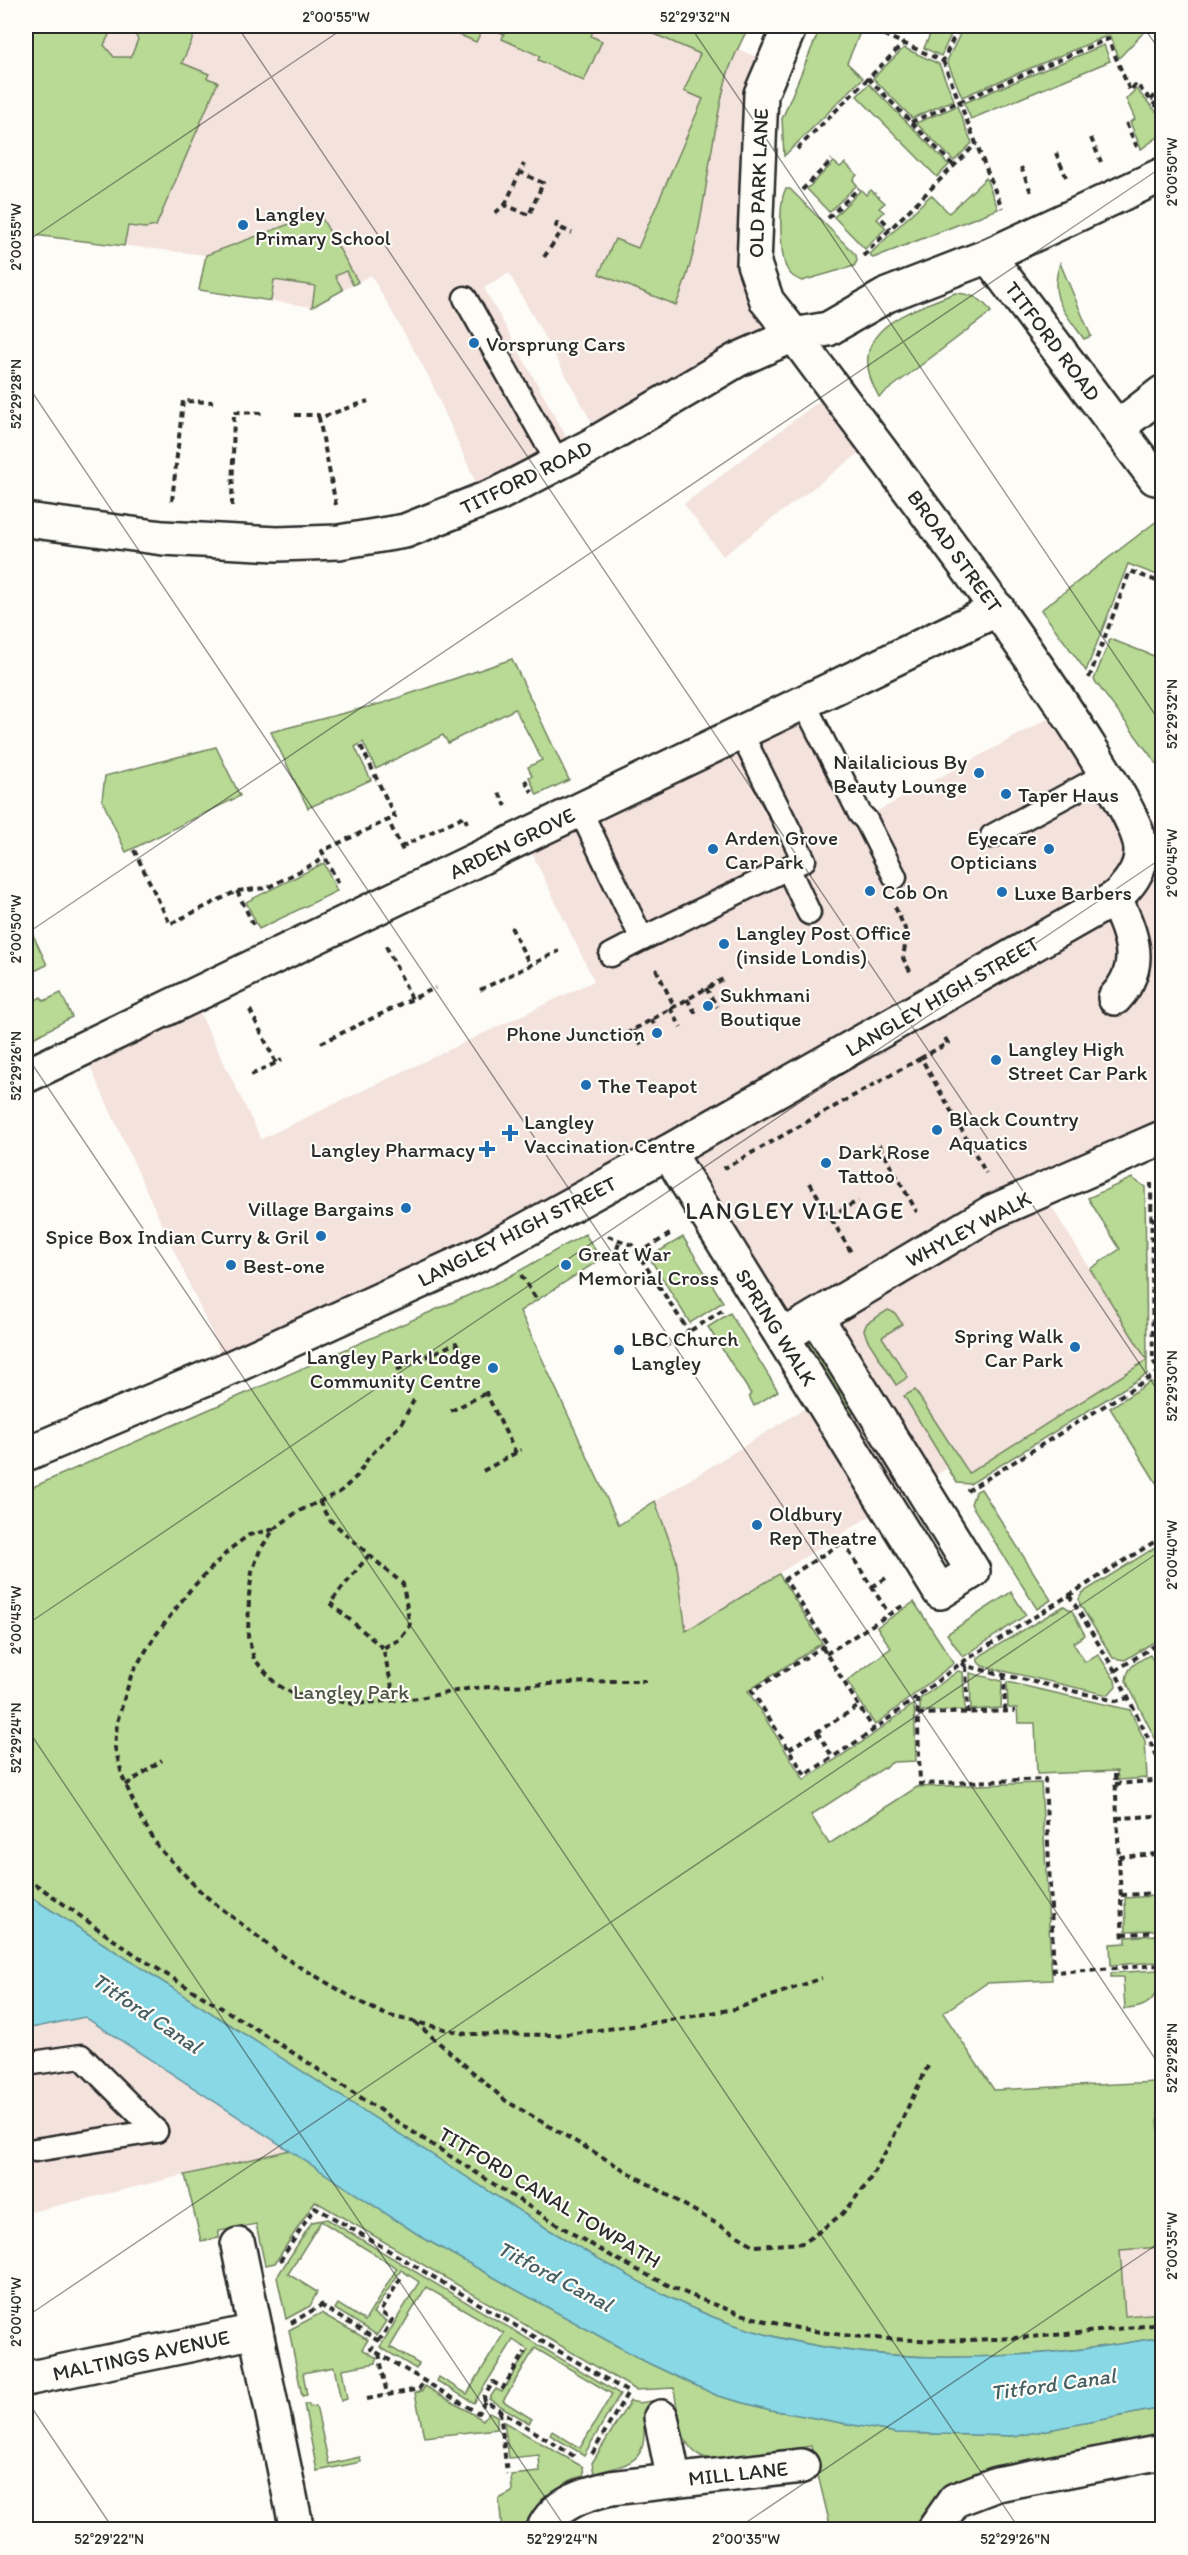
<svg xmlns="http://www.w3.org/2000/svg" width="1188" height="2555" font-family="Itim,sans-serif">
<rect width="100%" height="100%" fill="#fdfcf7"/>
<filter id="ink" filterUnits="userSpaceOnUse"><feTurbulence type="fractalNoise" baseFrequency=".0167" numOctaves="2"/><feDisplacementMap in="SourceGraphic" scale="12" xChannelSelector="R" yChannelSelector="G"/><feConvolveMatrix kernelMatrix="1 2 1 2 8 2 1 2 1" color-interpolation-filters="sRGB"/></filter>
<g filter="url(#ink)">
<g fill="#f4e2dc">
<polygon points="26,26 685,26 772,64 754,264 794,335 601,439 509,273 484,288 576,454 484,501 428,375 371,275 312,307 199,290 205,255 26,234"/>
<polygon points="835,389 874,442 723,556 684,504"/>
<polygon points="804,703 872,814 1066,709 1137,831 1162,819 1162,1138 1041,1190 1147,1360 968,1473 960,1460 686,1631 676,1559 655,1501 820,1399 668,1152 228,1369 82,1049 192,997 261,1139 594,981 524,837"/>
<polygon points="85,2017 290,2150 26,2213 26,2029"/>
<polygon points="1162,2247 1162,2367 1125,2317 1120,2250"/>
</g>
<g fill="#b8da94" stroke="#728260" stroke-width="1.5" fill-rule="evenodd">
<path d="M 26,26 L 198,26 L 182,63 L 209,74 L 207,78 L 218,82 L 156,226 L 145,228 L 128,226 L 124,246 L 26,234 ZM 129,26 L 138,39 L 131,57 L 114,57 L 104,45 L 113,27 Z"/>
<polygon points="439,26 484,26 476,42"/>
<polygon points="486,26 595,26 591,36 602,41 584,81 538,60 540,56 502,39 504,34"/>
<path d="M 636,26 L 749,26 C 741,42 732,59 727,76 C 706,151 707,233 676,305 L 599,274 L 615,239 L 638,248 L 703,99 L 684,91 L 700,54 Z"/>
<polygon points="821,26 857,26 862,28 847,63 863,78 784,156 782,119"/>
<polygon points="934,26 955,26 941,56 924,48"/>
<polygon points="964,26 1135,26 1143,33 1119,58 1109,35 962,97 947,61"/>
<polygon points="1104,45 1110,61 971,119 964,103"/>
<polygon points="904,48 939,64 954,100 912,118 873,78"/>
<polygon points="869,84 949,165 937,177 857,96"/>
<polygon points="1136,89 1162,118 1162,134 1141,149 1130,122 1135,119 1126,99"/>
<polygon points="957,106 972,143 954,161 916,123"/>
<polygon points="834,162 840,167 845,163 857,175 853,180 857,185 829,212 807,189"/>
<polygon points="986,178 998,209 873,258 870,254 931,195 949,213"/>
<path d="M 786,189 L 790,189 L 856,255 L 857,261 L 854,266 L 802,281 C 795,278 791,276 787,269 C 780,257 778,200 786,189 Z"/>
<polygon points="861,190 866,195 871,190 885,203 879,208 884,212 877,219 886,228 865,249 834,217"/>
<polygon points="319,213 358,282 353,285 346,271 335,276 343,290 312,307 315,286 274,280 271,301 199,290 206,255"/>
<path d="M 1060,263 L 1091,336 L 1084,339 C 1064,311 1048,298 1060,263 Z"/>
<path d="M 955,293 C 971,294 982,298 991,312 L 879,397 C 841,331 905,313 955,293 Z"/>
<polygon points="1162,517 1162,577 1128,564 1086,671 1041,610"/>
<polygon points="1110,639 1162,659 1162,771 1094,680"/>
<polygon points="512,659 569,780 537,795 529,777 532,776 528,767 542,760 515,709 448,743 443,735 376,769 363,742 355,747 371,780 308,808 271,732 383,703"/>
<polygon points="216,747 240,796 126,852 102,800 105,776"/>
<polygon points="324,863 337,891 259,929 246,902"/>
<polygon points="26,920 47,965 26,975"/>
<polygon points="61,993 72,1017 26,1042 26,1011 34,1007 32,1002 41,997 44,1001"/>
<polygon points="1132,1178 1145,1187 1147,1359 1147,1374 970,1484 957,1483 904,1396 915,1390 969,1473 1147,1360 1090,1269 1120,1249 1088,1198"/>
<path d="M 585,1234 L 601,1259 L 520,1311 L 619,1525 L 655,1501 L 676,1559 L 686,1631 L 779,1574 L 822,1643 L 748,1691 L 804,1780 L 867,1739 L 914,1704 L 916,1761 L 893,1762 L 811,1815 L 829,1844 L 917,1787 L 1041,1783 L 1052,1980 L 987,1983 L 943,2013 L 994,2090 L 1156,2082 L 1162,2185 L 1162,2247 L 1120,2250 L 1125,2316 L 1162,2313 L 1162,2337 C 1025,2362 865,2370 732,2324 C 670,2303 603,2261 546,2228 L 26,1894 L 26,1490 L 503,1280 Z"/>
<polygon points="683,1237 723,1302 690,1323 649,1257"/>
<polygon points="1160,1244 1162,1245 1162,1367 1157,1359 1157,1249"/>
<polygon points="888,1310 895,1313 902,1324 882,1337 908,1377 896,1385 867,1339 864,1330 867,1323"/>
<polygon points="730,1313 778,1391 754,1406 749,1396 751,1394 708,1327"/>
<polygon points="813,1342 860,1409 843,1419 805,1346"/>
<polygon points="1150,1382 1159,1384 1162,1388 1162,1492 1110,1408"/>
<polygon points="981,1489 1051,1600 1037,1609 971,1504 975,1492"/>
<polygon points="1162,1543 1162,1637 1125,1660 1113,1658 1080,1605 1079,1599 1082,1593"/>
<polygon points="1011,1592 1026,1615 963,1657 947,1634"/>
<polygon points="914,1602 954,1663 875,1725 847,1681 891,1648 877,1627"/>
<polygon points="1064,1606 1072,1611 1085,1635 1073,1643 1085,1662 1098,1654 1115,1680 1116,1686 1108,1695 982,1666 978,1662 978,1658 983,1654"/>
<path d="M 1150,1655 L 1162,1676 L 1162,1752 L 1126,1681 C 1127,1666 1137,1662 1150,1655 Z"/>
<polygon points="958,1671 963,1672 965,1710 920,1711 920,1699"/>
<polygon points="970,1673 1002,1681 1001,1708 971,1710"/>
<polygon points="1007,1682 1130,1710 1145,1741 1147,1778 1118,1780 1117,1771 1037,1774 1035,1723 1018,1723 1017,1708 1008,1708"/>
<polygon points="1154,1896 1156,1930 1126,1931 1125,1898"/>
<polygon points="1156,1935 1158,1962 1111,1965 1110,1944 1126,1943 1126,1937"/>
<path d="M 1158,1970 C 1160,1995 1152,2008 1125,2009 L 1123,1977 L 1111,1977 L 1111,1973 Z"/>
<path d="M 290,2150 L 425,2239 L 646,2362 L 718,2396 L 771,2410 L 897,2433 L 1017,2436 L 1162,2408 L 1162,2437 L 976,2474 L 938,2499 L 924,2512 L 912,2529 L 831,2529 L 811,2446 L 712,2459 C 679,2456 678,2413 674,2388 L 636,2390 L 315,2201 L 275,2263 L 265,2265 L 256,2224 L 219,2231 L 219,2238 L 201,2241 L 185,2175 Z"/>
<polygon points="327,2219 620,2394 584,2455 550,2435 552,2431 580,2448 612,2394 535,2348 503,2401 532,2419 529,2423 489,2399 496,2389 502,2392 528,2350 513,2340 474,2403 437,2381 439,2377 467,2394 504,2333 426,2287 390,2347 419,2364 416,2369 380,2347 419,2282 401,2270 373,2313 386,2321 377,2335 335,2309 338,2304 365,2321 397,2268 321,2221 288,2274 317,2292 310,2306 286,2319 277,2277 312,2222"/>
<polygon points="321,2313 368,2340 362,2349 377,2358 376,2363 342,2369 347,2399 341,2401 334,2367 303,2373 307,2395 302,2396 289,2330"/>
<polygon points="425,2386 483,2420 489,2412 497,2416 497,2429 424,2437 415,2393 422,2391"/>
<path d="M 664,2399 L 667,2410 L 643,2412 C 648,2461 637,2463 594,2473 L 592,2463 L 630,2401 L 639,2403 Z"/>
<polygon points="304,2404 309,2404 310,2407 316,2406 329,2464 360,2457 361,2462 317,2471"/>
<path d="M 504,2422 L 583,2467 L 584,2476 C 556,2480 543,2508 529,2529 L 502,2529 L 499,2499 L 512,2492 L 511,2475 L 540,2472 L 539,2455 L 509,2458 Z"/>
</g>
<path fill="#89d8e5" stroke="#63939b" stroke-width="1.5" d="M 26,1894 L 546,2228 C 603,2261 670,2303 732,2324 C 865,2370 1025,2362 1162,2337 L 1162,2408 L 1017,2436 L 897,2433 L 771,2410 L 718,2396 L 646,2362 L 425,2239 L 85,2017 L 26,2029 Z"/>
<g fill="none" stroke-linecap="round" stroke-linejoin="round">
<defs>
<g id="service">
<polyline points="465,298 558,463"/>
<polyline points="804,703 860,814 866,820 895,877"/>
<polyline points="580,810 642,939 804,860 741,733"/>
<polyline points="992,836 1106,774"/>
<polyline points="788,868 809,913"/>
<polyline points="611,955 642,939"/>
<polyline points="26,2064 81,2056 156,2131"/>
<polyline points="35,2150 156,2131"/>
</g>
<g id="minor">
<polyline points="988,256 1155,478"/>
<polyline points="1117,428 1162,393"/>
<path d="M 1115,898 C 1131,934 1146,965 1115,998"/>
<polyline points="26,1076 998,609"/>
<polyline points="668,1152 940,1592 973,1571 816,1317"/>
<polyline points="797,1328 992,1212 1162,1138"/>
<polyline points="238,2245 297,2530"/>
<polyline points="26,2379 256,2331"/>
<polyline points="661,2417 674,2481"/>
<path d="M 543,2530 C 556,2502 585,2494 611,2488 L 802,2466"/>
<polyline points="934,2530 955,2500 997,2484 1162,2452"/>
</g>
<polyline id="tertiary" points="26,520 163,538 277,544 339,542 405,531 498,494 589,447 737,360 794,335"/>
<g id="secondary">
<polyline points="794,335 828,329 887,295 988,256 1162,175"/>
<path d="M 26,1454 L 228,1369 L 487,1251 L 668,1152 L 1115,898 C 1128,886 1141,871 1141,852 C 1142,828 1105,773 1092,751 C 1001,606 895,472 794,335 L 767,301 L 754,264 L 761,94 L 790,26"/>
</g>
</defs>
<use href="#service" stroke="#2b2b2b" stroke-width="27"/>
<use href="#minor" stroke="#2b2b2b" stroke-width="38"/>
<use href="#tertiary" stroke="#2b2b2b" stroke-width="38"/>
<use href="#secondary" stroke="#2b2b2b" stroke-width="38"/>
<g stroke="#2b2b2b" stroke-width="4" stroke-dasharray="6 4.5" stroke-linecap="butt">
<polyline points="864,26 943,61 959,26"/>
<polyline points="943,61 1002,208"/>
<polyline points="868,78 954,166"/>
<polyline points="1151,100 1162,88"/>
<polyline points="911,122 1108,39 1130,91 1136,84 1162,112"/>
<polyline points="1126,123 1137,147"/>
<polyline points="1091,138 1101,162"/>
<polyline points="797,149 904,43"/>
<polyline points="1056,153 1066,177"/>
<polyline points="1021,167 1032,195"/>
<polyline points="802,190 832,160"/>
<polyline points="505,205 520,172"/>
<polyline points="495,213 505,205 529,215 543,183 520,172 524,164"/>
<polyline points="828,218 859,188"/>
<polyline points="882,219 891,229"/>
<polyline points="558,222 556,226 572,233"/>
<polyline points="863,256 976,144"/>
<polyline points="544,257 563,229"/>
<polyline points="295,415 318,415 319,418"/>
<polyline points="172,501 183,401 213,402"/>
<polyline points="336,505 319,418 368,401"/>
<polyline points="232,506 234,412 263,413"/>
<polyline points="1089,678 1130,571 1162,583"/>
<polyline points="361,746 395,817 388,820"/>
<polyline points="525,780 532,792"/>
<polyline points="499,793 506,806"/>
<polyline points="401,847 464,816 467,823"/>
<polyline points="134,850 170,924 237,891 267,888 325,858"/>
<polyline points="338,883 322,851 388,820 404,853"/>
<polyline points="237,891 254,926"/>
<polyline points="895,907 907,933 903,958 911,973"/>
<polyline points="511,927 530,965"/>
<polyline points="386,946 412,999"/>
<polyline points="656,969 674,1006"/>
<polyline points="706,988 717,1007"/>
<polyline points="480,990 559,951"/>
<polyline points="687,999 698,1017"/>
<polyline points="670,1008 681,1027"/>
<polyline points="250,1010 276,1063"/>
<polyline points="651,1019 662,1037"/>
<polyline points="633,1030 643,1048"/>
<polyline points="626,1034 723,979"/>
<polyline points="945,1038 948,1043 921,1058 986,1173"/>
<polyline points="321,1043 435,988"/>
<polyline points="251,1075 282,1060"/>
<polyline points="879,1145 917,1212"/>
<polyline points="723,1169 921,1058"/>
<polyline points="810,1183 851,1252"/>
<polyline points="1151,1183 1153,1360 1162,1378"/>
<polyline points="830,1216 858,1201"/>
<polyline points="1151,1216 1162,1233"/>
<polyline points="608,1236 632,1245 689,1332"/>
<polyline points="617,1249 620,1240"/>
<polyline points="638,1254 673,1232"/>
<polyline points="521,1275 537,1300"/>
<polyline points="664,1347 722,1311"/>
<polyline points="397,1370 456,1343 459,1350 461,1348"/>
<polyline points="488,1393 486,1393 516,1453"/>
<polyline points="414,1400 401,1424 369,1457 357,1476 340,1492 297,1512 274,1529 260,1550 252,1572 249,1595 248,1637 254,1659 276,1684 292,1693 354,1704 419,1698 472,1688 609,1681 646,1681"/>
<polyline points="451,1411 486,1393"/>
<polyline points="483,1471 521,1450"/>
<polyline points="967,1491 1159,1372"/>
<polyline points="319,1501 328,1518 369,1555 330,1603 383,1648 395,1700"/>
<polyline points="274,1529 249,1535 230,1549 190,1590 155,1636 132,1673 117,1722 115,1748 123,1778 139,1815 159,1848 203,1894 285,1958 358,2001 386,2015 466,2034 558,2035 640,2025 735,2009 822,1978"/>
<polyline points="859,1532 785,1579 827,1644 752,1691 805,1775 867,1735 961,1663 1162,1537"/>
<polyline points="843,1542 889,1614"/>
<polyline points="369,1555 403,1584 410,1626 399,1640 383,1648"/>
<polyline points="872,1587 886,1578"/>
<polyline points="1069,1595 1115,1671 1162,1766"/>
<polyline points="822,1647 874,1730"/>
<polyline points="826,1654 904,1605"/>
<polyline points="961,1663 966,1666 1116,1701 1128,1698"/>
<polyline points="966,1666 968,1713"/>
<polyline points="1115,1671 1162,1641"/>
<polyline points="1004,1674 1005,1711"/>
<polyline points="917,1698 920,1784 1045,1779 1054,1972 1162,1965"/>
<polyline points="918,1714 1015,1711"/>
<polyline points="817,1732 833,1758"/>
<polyline points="789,1749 859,1706"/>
<polyline points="1115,1774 1123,1942"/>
<polyline points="1115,1784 1153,1781"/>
<polyline points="126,1785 162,1760"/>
<polyline points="1117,1818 1155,1816"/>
<polyline points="1119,1857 1157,1854"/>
<path d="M 26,1878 C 61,1901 94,1927 130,1951 C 172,1979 216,2004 259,2031 C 327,2074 393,2120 461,2163 C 558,2225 669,2301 783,2325 C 907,2352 1038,2338 1162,2324"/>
<polyline points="1121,1895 1159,1893"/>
<polyline points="1123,1934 1161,1932"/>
<polyline points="415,2022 506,2101 755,2246 804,2243 842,2214 867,2184 889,2146 928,2066"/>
<polyline points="280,2261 315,2207 628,2392 592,2454"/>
<polyline points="320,2305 377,2340 371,2349 478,2413 485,2401 577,2458"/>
<polyline points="291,2323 325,2303"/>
<polyline points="377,2340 382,2337 392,2320 380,2312 402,2276"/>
<polyline points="379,2353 387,2395"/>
<polyline points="367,2399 419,2389 425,2380"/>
<polyline points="485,2401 484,2397 493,2382 503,2388 525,2352"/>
<polyline points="500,2411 507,2474"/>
</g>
<use href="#service" stroke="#fdfcf7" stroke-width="22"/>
<use href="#minor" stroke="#fdfcf7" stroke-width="33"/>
<use href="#tertiary" stroke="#fdfcf7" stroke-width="33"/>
<use href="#secondary" stroke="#fdfcf7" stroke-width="33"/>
</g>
</g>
<path fill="none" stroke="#2b2b2b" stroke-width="1.5" stroke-opacity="0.45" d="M 237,26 L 1162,1397M 690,26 L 1162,725M 1143,26 L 1162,54M 26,242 L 347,26M 26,383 L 1162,2069M 26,934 L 1162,167M 26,1055 L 1020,2530M 26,1625 L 1162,858M 26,1727 L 567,2530M 26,2317 L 1162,1550M 26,2399 L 114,2530M 735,2530 L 1162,2241"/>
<g fill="#1f6fb2" stroke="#fdfcf7" stroke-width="2">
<circle cx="243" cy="225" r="6"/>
<circle cx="474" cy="343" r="6"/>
<circle cx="979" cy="773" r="6"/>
<circle cx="1006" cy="794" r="6"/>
<circle cx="713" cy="849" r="6"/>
<circle cx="1049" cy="849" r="6"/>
<circle cx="870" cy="891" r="6"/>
<circle cx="1002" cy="892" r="6"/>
<circle cx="724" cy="944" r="6"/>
<circle cx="708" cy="1006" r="6"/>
<circle cx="657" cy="1033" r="6"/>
<circle cx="996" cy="1060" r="6"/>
<circle cx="586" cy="1085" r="6"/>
<circle cx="937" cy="1130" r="6"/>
<path d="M507 1124h6v6h6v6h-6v6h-6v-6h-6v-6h6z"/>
<path d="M484 1140h6v6h6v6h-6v6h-6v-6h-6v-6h6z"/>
<circle cx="826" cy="1163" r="6"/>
<circle cx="406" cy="1208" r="6"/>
<circle cx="321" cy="1236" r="6"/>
<circle cx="231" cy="1265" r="6"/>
<circle cx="566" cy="1265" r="6"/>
<circle cx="1075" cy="1347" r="6"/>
<circle cx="619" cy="1350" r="6"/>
<circle cx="493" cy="1368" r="6"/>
<circle cx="757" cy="1525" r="6"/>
</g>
<g text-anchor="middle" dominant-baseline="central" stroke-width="4.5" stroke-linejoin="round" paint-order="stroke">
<g font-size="21" fill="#2b2b2b" stroke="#fdfcf7">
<text transform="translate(758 183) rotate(-88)">OLD PARK LANE</text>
<text transform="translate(1053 341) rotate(53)">TITFORD ROAD</text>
<text transform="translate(526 477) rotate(-26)">TITFORD ROAD</text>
<text transform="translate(955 551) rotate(54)">BROAD STREET</text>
<text transform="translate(512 843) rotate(-26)">ARDEN GROVE</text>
<text transform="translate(942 996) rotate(-30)">LANGLEY HIGH STREET</text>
<text transform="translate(968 1229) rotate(-28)">WHYLEY WALK</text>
<text transform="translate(517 1231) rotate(-27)">LANGLEY HIGH STREET</text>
<text transform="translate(776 1327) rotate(58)">SPRING WALK</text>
<text transform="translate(550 2197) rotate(31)">TITFORD CANAL TOWPATH</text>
<text transform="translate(141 2355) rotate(-12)">MALTINGS AVENUE</text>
<text transform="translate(738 2473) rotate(-6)">MILL LANE</text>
</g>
<g font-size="21" fill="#2b2b2b" stroke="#fdfcf7" text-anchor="start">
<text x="255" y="213">Langley<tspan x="255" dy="24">Primary School</tspan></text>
<text x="486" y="343">Vorsprung Cars</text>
<text x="967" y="761" text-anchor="end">Nailalicious By<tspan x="967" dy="24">Beauty Lounge</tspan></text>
<text x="1018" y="794">Taper Haus</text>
<text x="725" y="837">Arden Grove<tspan x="725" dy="24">Car Park</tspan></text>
<text x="1037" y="837" text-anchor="end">Eyecare<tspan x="1037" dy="24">Opticians</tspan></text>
<text x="882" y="891">Cob On</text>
<text x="1014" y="892">Luxe Barbers</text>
<text x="736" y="932">Langley Post Office<tspan x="736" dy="24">(inside Londis)</tspan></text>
<text x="720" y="994">Sukhmani<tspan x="720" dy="24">Boutique</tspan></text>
<text x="645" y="1033" text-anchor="end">Phone Junction</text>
<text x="1008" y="1048">Langley High<tspan x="1008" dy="24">Street Car Park</tspan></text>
<text x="598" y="1085">The Teapot</text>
<text x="949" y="1118">Black Country<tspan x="949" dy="24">Aquatics</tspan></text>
<text x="524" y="1121">Langley<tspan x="524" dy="24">Vaccination Centre</tspan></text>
<text x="475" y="1149" text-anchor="end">Langley Pharmacy</text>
<text x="838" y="1151">Dark Rose<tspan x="838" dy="24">Tattoo</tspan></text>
<text x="394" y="1208" text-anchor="end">Village Bargains</text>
<text x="309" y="1236" text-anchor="end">Spice Box Indian Curry &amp; Gril</text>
<text x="578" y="1253">Great War<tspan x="578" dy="24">Memorial Cross</tspan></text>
<text x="243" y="1265">Best-one</text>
<text x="1063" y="1335" text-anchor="end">Spring Walk<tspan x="1063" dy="24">Car Park</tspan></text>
<text x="631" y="1338">LBC Church<tspan x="631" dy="24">Langley</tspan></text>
<text x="481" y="1356" text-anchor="end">Langley Park Lodge<tspan x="481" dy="24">Community Centre</tspan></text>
<text x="769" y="1513">Oldbury<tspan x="769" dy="24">Rep Theatre</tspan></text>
</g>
<g font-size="21" fill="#4e5745" stroke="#fdfcf7">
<text x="351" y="1691">Langley Park</text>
</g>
<g font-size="22" font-style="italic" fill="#475f63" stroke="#fdfcf7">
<text transform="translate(147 2013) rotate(34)">Titford Canal</text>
<text transform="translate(555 2276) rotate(28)">Titford Canal</text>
<text transform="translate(1053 2384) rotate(-8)">Titford Canal</text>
</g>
<g font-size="24" letter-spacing="1.5" fill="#2b2b2b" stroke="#fdfcf7">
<text x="795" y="1210">LANGLEY VILLAGE</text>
</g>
</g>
<rect width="1188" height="2555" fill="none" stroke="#fdfcf7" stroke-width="66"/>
<rect x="33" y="33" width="1122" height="2489" fill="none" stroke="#2b2b2b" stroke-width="2"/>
<g font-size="15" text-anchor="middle" fill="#2b2b2b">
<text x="336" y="22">2°00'55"W</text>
<text x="695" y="22">52°29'32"N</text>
<text transform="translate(1172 172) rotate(-90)" y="5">2°00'50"W</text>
<text transform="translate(16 237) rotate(-90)" y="5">2°00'55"W</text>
<text transform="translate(16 394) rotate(-90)" y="5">52°29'28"N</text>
<text transform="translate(1172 714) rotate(-90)" y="5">52°29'32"N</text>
<text transform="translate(1172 863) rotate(-90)" y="5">2°00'45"W</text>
<text transform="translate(16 929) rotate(-90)" y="5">2°00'50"W</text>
<text transform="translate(16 1066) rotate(-90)" y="5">52°29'26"N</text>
<text transform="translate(1172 1386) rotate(-90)" y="5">52°29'30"N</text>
<text transform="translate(1172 1555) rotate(-90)" y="5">2°00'40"W</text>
<text transform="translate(16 1620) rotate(-90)" y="5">2°00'45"W</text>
<text transform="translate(16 1738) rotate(-90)" y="5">52°29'24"N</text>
<text transform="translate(1172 2058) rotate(-90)" y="5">52°29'28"N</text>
<text transform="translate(1172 2246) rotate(-90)" y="5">2°00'35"W</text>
<text transform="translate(16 2312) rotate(-90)" y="5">2°00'40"W</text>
<text x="109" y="2544">52°29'22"N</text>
<text x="562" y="2544">52°29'24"N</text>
<text x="746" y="2544">2°00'35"W</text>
<text x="1015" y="2544">52°29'26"N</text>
</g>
</svg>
